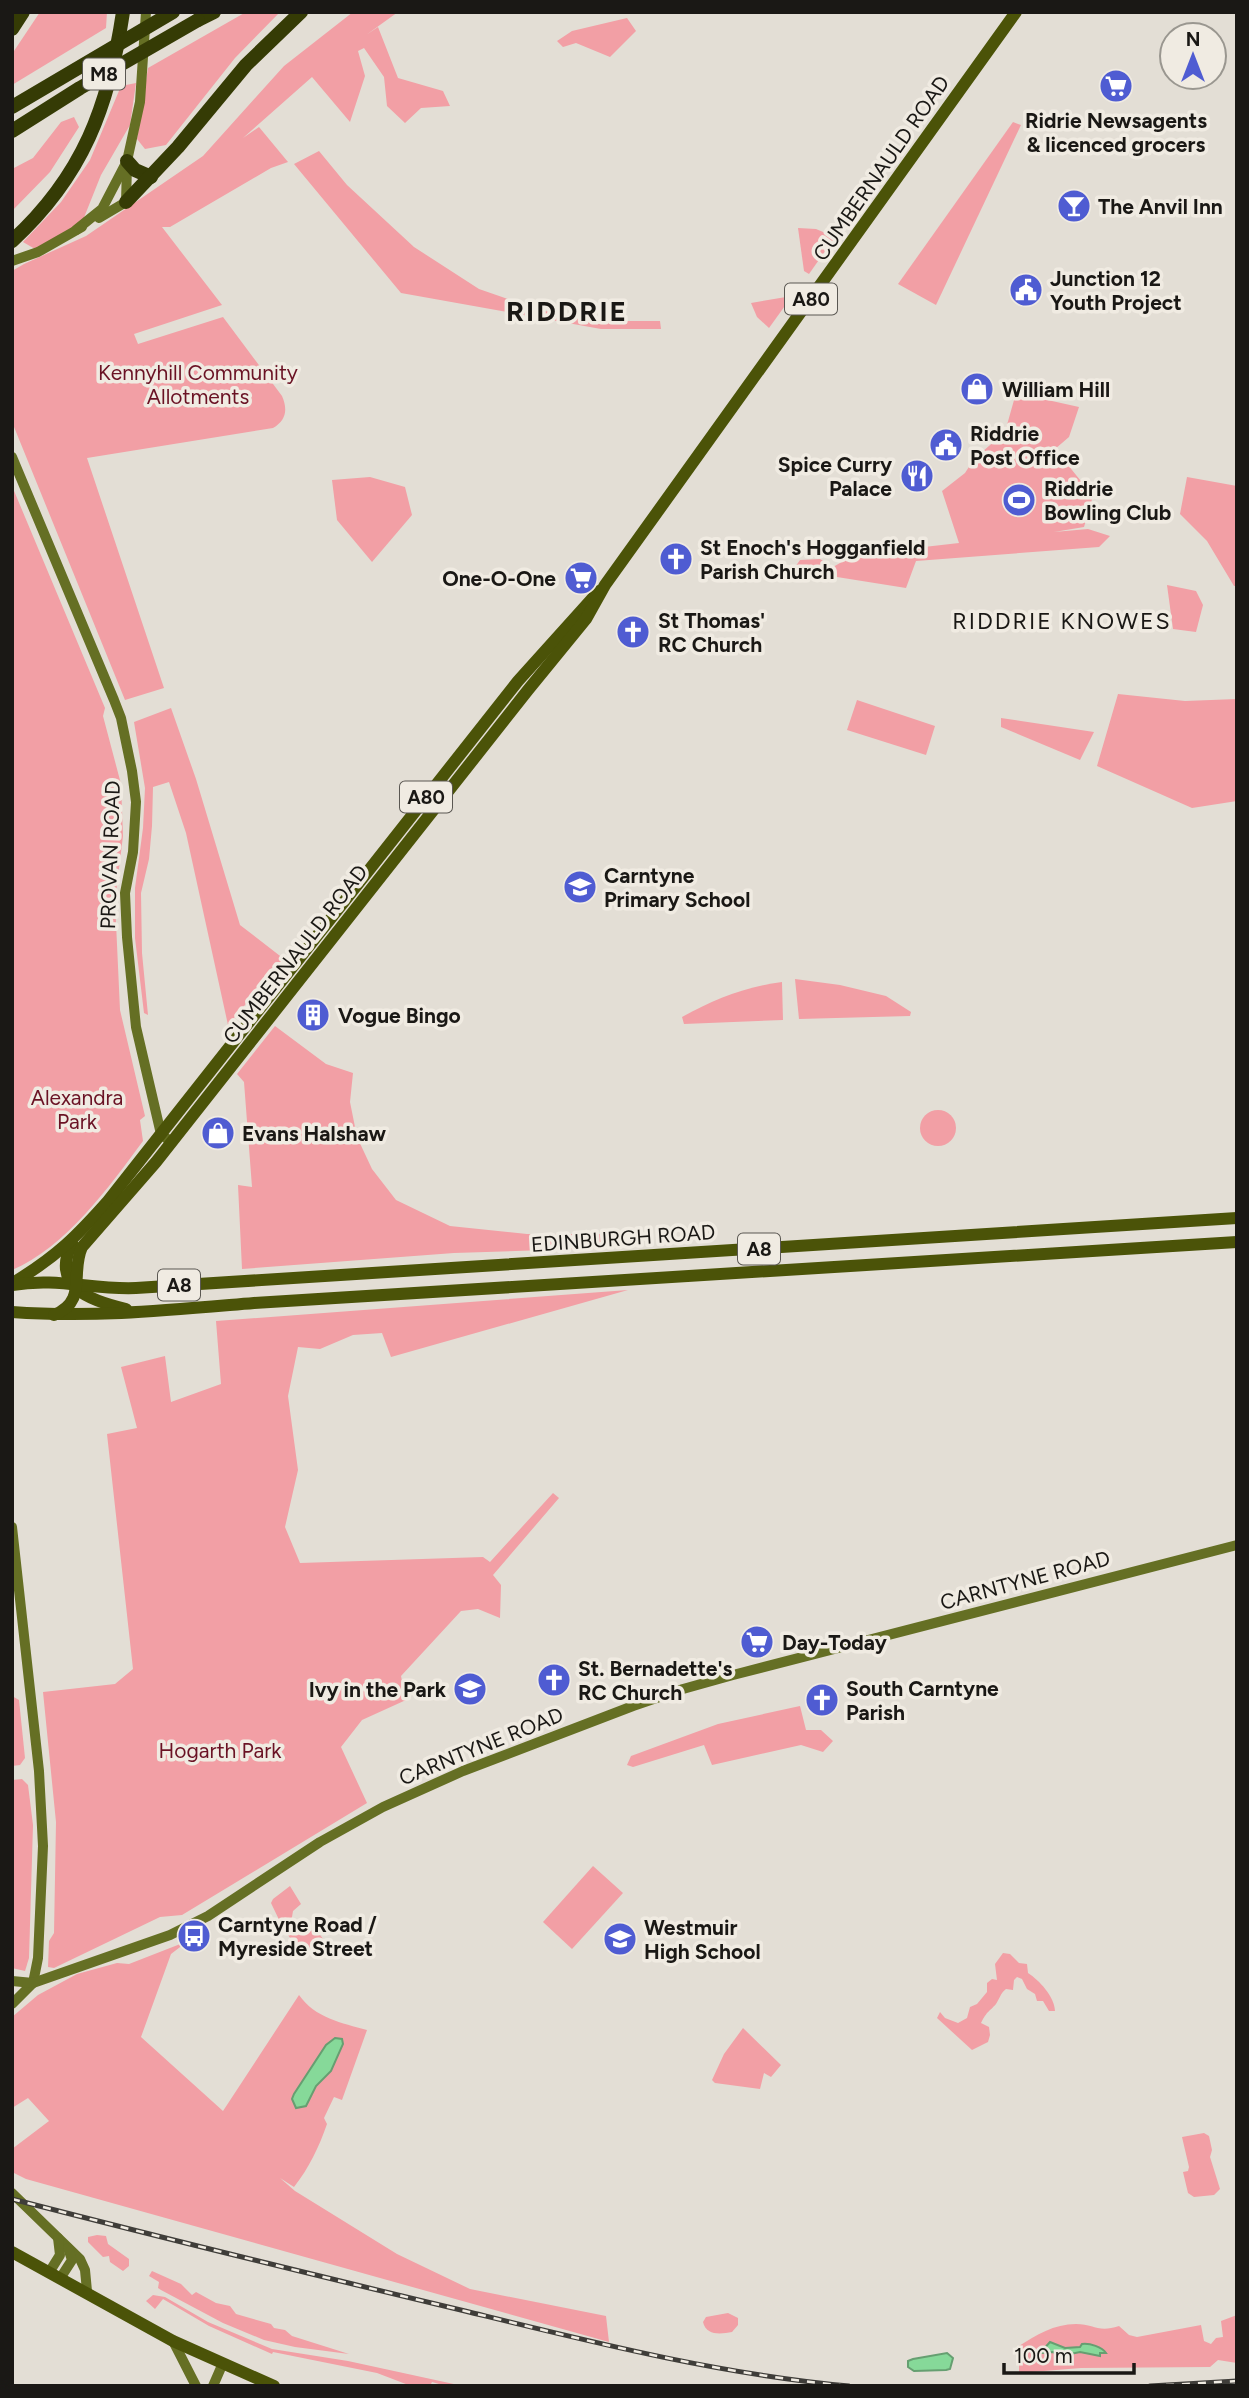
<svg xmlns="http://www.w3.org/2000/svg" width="1249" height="2398" font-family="Figtree,sans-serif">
<rect width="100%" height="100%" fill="#e3ded5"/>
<g fill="#f29fa5">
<polygon points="40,12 107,12 106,28 12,85 12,54"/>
<polygon points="246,12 280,12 235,58 166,145 145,149 137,139 148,68"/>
<path d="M 353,12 L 398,12 L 366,35 L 378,27 L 398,78 L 443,91 L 450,106 L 421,108 L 405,123 L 387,106 L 384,77 L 364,48 L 358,51 L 365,76 L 350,122 L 312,77 L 243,138 L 259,127 L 288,162 L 271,168 L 170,227 L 162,227 L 222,305 L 134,334 L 138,344 L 223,317 L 282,396 C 288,410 286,420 273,428 L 87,458 L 164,688 L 125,700 L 12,422 L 12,271 L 24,264 L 86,236 L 203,156 L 284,66 Z"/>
<polygon points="627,18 636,31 610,57 576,43 563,47 557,41 572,31"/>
<polygon points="136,83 130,125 101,175 81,225 35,249 23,242 61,202 90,160 121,86"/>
<polygon points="74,117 79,127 50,172 12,211 12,169 33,158 61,122"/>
<polygon points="1013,122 1021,125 936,305 898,284"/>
<polygon points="319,151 347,185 414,247 479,289 540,310 597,321 660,321 661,329 601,329 401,293 294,164"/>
<polygon points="798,228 816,229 835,237 809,274 804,271"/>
<polygon points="792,296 769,328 757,317 751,303"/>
<polygon points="1016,393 1079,407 1069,437 1055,449 1093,496 1084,527 1054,532 1088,529 1110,536 1099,547 916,561 906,588 793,570 800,560 820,559 833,567 854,555 959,543 942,491 965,473 974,459 1005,432"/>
<polygon points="370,477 405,487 412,515 372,562 337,520 332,480"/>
<polygon points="1187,477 1237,486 1237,586 1234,586 1207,541 1180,514"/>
<path d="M 12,486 L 105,708 L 103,716 L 121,784 L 123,836 L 115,901 L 120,1010 L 145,1116 L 140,1120 L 143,1141 C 110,1186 65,1248 12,1270 Z"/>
<polygon points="1167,585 1196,591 1203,605 1196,632 1173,629"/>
<polygon points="1118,694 1185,701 1237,699 1237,801 1192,808 1097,766"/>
<polygon points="857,700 935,726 926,755 847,730"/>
<polygon points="171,708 196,779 240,925 284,959 228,1025 186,833 169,782 153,787 152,826 149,859 141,893 142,953 148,1015 144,1013 135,938 135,888 143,828 145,788 134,722"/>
<polygon points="1001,718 1094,732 1080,760 1001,727"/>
<polygon points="795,979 840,985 886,996 911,1012 910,1016 799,1019"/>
<path d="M 782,982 L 783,1020 L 684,1024 L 682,1017 C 715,999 745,987 782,982 Z"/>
<polygon points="275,1026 326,1064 353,1073 350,1102 357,1137 372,1169 396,1200 450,1226 527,1234 605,1234 613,1240 606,1248 454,1253 242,1269 238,1185 252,1187 244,1082 237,1074"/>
<circle cx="938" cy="1128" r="18"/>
<polygon points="628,1290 391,1357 382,1333 353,1335 320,1349 298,1347 288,1396 298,1470 285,1527 300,1563 483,1557 490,1562 553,1493 559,1498 493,1575 501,1585 500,1618 478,1609 461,1611 401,1676 406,1700 362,1720 341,1747 367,1803 182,1915 160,1917 54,1968 48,1967 49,1941 54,1933 56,1822 43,1692 115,1684 133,1669 107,1434 137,1428 121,1367 165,1356 171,1402 221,1384 216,1321"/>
<polygon points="12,1696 19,1700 25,1758 20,1765 12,1766"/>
<polygon points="800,1706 806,1730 821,1730 833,1741 823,1752 801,1745 712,1765 704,1745 633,1767 627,1765 631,1756 718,1724"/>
<polygon points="22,1779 28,1785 33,1825 29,1958 25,1971 12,1968 12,1780"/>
<polygon points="593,1866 623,1893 572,1949 543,1922"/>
<polygon points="290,1886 301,1904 293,1911 291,1923 283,1928 271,1903 273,1899"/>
<polygon points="294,1927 302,1932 316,1930 324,1940 307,1949 299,1950 285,1931"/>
<path d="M 188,1941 L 171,1954 L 141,2037 L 223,2111 L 299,1995 C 315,2018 342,2023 367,2030 L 342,2100 L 334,2097 L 324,2118 L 327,2124 C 319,2147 309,2168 294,2187 L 280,2178 L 295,2191 L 397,2254 L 470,2289 L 606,2316 L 609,2342 L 26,2179 L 12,2172 L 12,2149 L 49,2121 L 28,2098 L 12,2108 L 12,2017 L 38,1995 L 77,1974 L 117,1963 L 129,1964 Z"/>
<path d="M 1003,1953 L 1010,1954 L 1019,1963 L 1027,1964 L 1028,1973 C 1039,1980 1055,1997 1055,2011 L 1049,2011 L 1043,2001 L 1037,2001 L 1035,1994 L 1027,1989 L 1022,1979 L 1017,1977 L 1014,1980 L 1013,1990 L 1006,1989 C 1000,1994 1000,1998 996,2004 C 989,2012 987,2011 981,2023 L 989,2027 L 990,2035 L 988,2042 L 972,2050 L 937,2018 L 940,2012 L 945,2018 L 958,2023 L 967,2018 L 970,2007 L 977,2004 L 987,1992 L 987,1983 L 992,1979 L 997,1980 L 995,1964 Z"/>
<polygon points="743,2028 781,2065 771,2077 764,2073 760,2089 715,2083 712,2080 724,2054"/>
<polygon points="1204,2133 1209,2136 1212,2150 1210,2157 1220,2189 1214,2195 1194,2197 1188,2193 1183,2172 1188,2171 1189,2167 1182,2137"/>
<polygon points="97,2235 106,2236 108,2244 129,2259 129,2266 123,2271 110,2262 109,2256 103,2257 88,2242 88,2237"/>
<polygon points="152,2271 181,2284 192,2295 196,2292 216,2303 230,2306 236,2314 271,2324 274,2328 285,2330 292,2336 349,2354 295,2347 264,2340 223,2323 161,2290 158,2288 159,2282 149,2276"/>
<polygon points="153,2295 165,2297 208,2322 272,2349 348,2361 463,2386 446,2386 432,2382 430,2386 411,2386 377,2373 273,2352 272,2354 209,2326 163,2299 155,2309 146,2301"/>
<path d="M 728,2313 L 738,2318 L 738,2325 L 732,2332 C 721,2334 706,2336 703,2322 L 706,2317 Z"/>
<path d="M 1237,2315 L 1237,2363 L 1218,2360 L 1210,2367 L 1081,2368 L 1019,2373 L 1019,2346 C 1036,2335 1054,2324 1076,2324 C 1094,2324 1098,2333 1119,2326 L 1129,2335 L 1137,2337 L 1201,2325 L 1204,2341 L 1211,2344 L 1216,2338 L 1223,2337 L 1221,2321 Z"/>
</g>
<g fill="#86d999" stroke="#669f71" stroke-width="2">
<polygon points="335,2038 342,2039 343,2044 331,2071 316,2086 306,2106 296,2108 292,2099 294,2094 326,2045"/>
<path d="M 1050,2342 L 1065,2348 L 1080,2347 L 1082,2344 C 1090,2343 1102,2347 1106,2353 L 1100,2353 L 1100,2356 L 1080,2352 L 1061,2356 L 1053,2352 L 1040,2353 Z"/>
<polygon points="947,2353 953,2358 950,2369 946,2370 914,2371 908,2367 908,2361 913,2359"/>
</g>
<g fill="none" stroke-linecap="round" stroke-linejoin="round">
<g stroke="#656f24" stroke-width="10">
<polyline points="99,218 126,202 127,166"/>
<polyline points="76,230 102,209 127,161 140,102 146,12"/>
<polyline points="12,261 38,252 82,227"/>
<polyline points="12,457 114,700 121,718 132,771 136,802 133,852 125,893 127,937 136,1027 161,1134 171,1142"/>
<polyline points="12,1527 39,1771 43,1846 38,1958 33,1983 12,2004"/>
<polyline points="12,1981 33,1983 170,1935 208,1916 320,1842 383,1807 463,1771 633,1706 683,1689 733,1675 1237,1545"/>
<polyline points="12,2193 80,2259 85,2270 87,2291"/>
<polyline points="50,2271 60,2255 58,2238"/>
<polyline points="61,2277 72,2260 68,2248"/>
<polyline points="173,2341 196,2386"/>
<polyline points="213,2386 223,2363"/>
</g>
<g stroke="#4b5308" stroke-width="12">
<path d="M 72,1243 C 50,1288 92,1301 126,1309"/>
<path d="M 16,1281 C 57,1256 77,1236 108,1201 L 518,681 L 599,591"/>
<path d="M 12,1285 C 57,1277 92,1290 136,1288 L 1237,1218"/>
<path d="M 12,1312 C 95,1318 171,1310 254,1303 L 1237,1242"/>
<path d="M 54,1315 C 88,1301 70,1273 82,1247 L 156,1162 L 528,690 L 586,619 L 605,585 L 1016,12"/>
<polyline points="12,2252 173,2341 274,2386"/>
</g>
<g stroke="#353b05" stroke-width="14">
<polyline points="198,20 214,12"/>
<polyline points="12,29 23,12"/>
<polyline points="127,161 135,170 151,177"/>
<polyline points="126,202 178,147 246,65 301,12"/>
<path d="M 12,241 C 83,176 109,106 123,12"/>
</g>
<defs>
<g id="rail">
<path d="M 12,2199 C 163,2238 314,2275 465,2311 C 592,2342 718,2374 849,2386"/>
<polyline points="1150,2386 1237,2381"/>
</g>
</defs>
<use href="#rail" stroke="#3f3d39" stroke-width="5"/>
<use href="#rail" stroke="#f0ebe2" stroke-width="2.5" stroke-dasharray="8" stroke-linecap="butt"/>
<g stroke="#353b05" stroke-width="14">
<polyline points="12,107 173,12"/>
<polyline points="12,131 80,88 198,20"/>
</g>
</g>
<defs>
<symbol id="supermarket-disc" viewBox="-11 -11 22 22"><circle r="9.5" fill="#4f5cd2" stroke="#f0ebe2"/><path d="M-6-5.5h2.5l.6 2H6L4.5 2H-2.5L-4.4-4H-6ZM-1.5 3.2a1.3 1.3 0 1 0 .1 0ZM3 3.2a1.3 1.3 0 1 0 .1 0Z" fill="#fff"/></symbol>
<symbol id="bar-disc" viewBox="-11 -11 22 22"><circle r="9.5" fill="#4f5cd2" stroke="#f0ebe2"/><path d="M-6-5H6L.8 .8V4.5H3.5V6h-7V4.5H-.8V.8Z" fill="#fff"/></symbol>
<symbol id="civic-disc" viewBox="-11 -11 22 22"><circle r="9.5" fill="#4f5cd2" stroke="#f0ebe2"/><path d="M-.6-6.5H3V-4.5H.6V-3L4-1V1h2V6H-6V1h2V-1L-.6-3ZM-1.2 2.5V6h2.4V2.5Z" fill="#fff"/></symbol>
<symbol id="shop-disc" viewBox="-11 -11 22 22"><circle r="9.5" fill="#4f5cd2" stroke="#f0ebe2"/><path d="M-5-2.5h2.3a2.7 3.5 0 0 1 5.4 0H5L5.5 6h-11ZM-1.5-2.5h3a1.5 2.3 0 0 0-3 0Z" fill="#fff"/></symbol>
<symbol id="restaurant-disc" viewBox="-11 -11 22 22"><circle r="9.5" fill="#4f5cd2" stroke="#f0ebe2"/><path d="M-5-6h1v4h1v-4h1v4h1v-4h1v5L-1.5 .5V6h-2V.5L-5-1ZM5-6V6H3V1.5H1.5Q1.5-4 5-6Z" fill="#fff"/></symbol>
<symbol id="stadium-disc" viewBox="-11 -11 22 22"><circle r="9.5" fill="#4f5cd2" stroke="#f0ebe2"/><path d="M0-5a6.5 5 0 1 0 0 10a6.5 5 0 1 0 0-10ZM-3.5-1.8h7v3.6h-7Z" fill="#fff"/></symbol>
<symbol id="church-disc" viewBox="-11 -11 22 22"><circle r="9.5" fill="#4f5cd2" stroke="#f0ebe2"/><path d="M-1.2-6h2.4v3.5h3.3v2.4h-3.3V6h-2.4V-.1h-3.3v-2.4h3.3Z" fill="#fff"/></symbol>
<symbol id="school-disc" viewBox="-11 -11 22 22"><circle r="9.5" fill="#4f5cd2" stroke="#f0ebe2"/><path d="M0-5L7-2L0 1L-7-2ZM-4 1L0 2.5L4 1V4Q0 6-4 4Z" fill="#fff"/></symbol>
<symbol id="building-disc" viewBox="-11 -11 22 22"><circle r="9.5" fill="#4f5cd2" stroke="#f0ebe2"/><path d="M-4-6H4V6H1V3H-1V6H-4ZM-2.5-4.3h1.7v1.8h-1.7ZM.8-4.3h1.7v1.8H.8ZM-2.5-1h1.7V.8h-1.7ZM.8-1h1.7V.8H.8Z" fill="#fff"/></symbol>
<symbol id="bus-disc" viewBox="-11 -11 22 22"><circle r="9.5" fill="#4f5cd2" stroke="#f0ebe2"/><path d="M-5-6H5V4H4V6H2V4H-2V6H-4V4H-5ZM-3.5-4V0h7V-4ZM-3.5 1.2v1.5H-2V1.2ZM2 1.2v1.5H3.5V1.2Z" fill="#fff"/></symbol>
</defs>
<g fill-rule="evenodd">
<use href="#supermarket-disc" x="1097" y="67" width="38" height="38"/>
<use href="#bar-disc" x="1055" y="187" width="38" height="38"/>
<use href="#civic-disc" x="1007" y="271" width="38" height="38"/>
<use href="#shop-disc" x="958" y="370" width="38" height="38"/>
<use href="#civic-disc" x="927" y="426" width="38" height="38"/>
<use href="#restaurant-disc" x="898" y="457" width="38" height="38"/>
<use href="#stadium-disc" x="1000" y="481" width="38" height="38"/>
<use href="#church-disc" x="657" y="540" width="38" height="38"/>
<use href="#supermarket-disc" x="562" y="559" width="38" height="38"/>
<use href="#church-disc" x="614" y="613" width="38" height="38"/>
<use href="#school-disc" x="561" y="868" width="38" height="38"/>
<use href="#building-disc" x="294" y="996" width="38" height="38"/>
<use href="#shop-disc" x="199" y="1114" width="38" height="38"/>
<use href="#supermarket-disc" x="738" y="1623" width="38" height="38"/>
<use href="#church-disc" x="535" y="1661" width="38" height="38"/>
<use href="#school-disc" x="451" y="1670" width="38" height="38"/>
<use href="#church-disc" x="803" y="1681" width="38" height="38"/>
<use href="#bus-disc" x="175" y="1917" width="38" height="38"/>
<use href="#school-disc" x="601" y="1920" width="38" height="38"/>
</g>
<g text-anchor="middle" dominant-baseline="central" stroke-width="7" stroke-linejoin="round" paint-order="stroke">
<g fill="#f0ebe2" stroke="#5a5752" stroke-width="2">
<rect x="83" y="58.5" width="42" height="31" rx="5"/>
<rect x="785" y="283.5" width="52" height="31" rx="5"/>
<rect x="400" y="781.5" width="52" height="31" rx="5"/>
<rect x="738" y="1233.5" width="42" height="31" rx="5"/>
<rect x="158" y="1269.5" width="42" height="31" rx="5"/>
</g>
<g font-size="19" font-weight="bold" fill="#1a1815">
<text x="104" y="74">M8</text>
<text x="811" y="299">A80</text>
<text x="426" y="797">A80</text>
<text x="759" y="1249">A8</text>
<text x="179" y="1285">A8</text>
</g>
<g font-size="21" font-weight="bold" fill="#1a1815" stroke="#f0ebe2" text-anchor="start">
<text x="1116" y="120" text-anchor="middle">Ridrie Newsagents<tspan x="1116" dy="24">&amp; licenced grocers</tspan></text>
<text x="1098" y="206">The Anvil Inn</text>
<text x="1050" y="278">Junction 12<tspan x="1050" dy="24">Youth Project</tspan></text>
<text x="1002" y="389">William Hill</text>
<text x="970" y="433">Riddrie<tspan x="970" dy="24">Post Office</tspan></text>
<text x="892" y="464" text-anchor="end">Spice Curry<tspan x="892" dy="24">Palace</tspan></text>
<text x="1044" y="488">Riddrie<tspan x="1044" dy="24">Bowling Club</tspan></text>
<text x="700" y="547">St Enoch's Hogganfield<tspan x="700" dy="24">Parish Church</tspan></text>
<text x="556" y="578" text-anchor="end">One-O-One</text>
<text x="658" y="620">St Thomas'<tspan x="658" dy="24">RC Church</tspan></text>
<text x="604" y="875">Carntyne<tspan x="604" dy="24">Primary School</tspan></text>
<text x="338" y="1015">Vogue Bingo</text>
<text x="242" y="1133">Evans Halshaw</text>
<text x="782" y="1642">Day-Today</text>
<text x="578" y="1668">St. Bernadette's<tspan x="578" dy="24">RC Church</tspan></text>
<text x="846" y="1688">South Carntyne<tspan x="846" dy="24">Parish</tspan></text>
<text x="446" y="1689" text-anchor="end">Ivy in the Park</text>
<text x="218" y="1924">Carntyne Road /<tspan x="218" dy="24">Myreside Street</tspan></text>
<text x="644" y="1927">Westmuir<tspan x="644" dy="24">High School</tspan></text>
</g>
<g font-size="21" fill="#1a1815" stroke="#f0ebe2">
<text transform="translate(881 168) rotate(-55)">CUMBERNAULD ROAD</text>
<text transform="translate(110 855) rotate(-88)">PROVAN ROAD</text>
<text transform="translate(295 954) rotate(-52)">CUMBERNAULD ROAD</text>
<text transform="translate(623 1238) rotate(-4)">EDINBURGH ROAD</text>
<text transform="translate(1025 1580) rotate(-15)">CARNTYNE ROAD</text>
<text transform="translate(481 1746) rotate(-22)">CARNTYNE ROAD</text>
</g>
<g font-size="21" fill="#6a1224" stroke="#f0ebe2">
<text x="198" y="372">Kennyhill Community<tspan x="198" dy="24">Allotments</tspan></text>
<text x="77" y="1097">Alexandra<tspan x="77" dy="24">Park</tspan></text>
<text x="220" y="1750">Hogarth Park</text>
</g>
<g font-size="23" letter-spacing="2" fill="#1a1815" stroke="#f0ebe2">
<text x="1062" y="621">RIDDRIE KNOWES</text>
</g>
<g font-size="28" font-weight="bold" letter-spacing="2" fill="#1a1815" stroke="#f0ebe2">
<text x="567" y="311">RIDDRIE</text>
</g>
</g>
<rect width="1249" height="2398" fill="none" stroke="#1a1815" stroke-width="28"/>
<g transform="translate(1193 56)"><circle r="33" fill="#f0ebe2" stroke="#9a9790" stroke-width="2"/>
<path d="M0-5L12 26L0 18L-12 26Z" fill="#4f5cd2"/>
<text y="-10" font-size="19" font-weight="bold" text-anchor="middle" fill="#1a1815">N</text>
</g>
<path d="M1004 2363v10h130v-10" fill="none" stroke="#1a1815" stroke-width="3.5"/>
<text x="1014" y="2363" font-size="21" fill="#1a1815" stroke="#f0ebe2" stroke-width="5" paint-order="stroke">100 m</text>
</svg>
